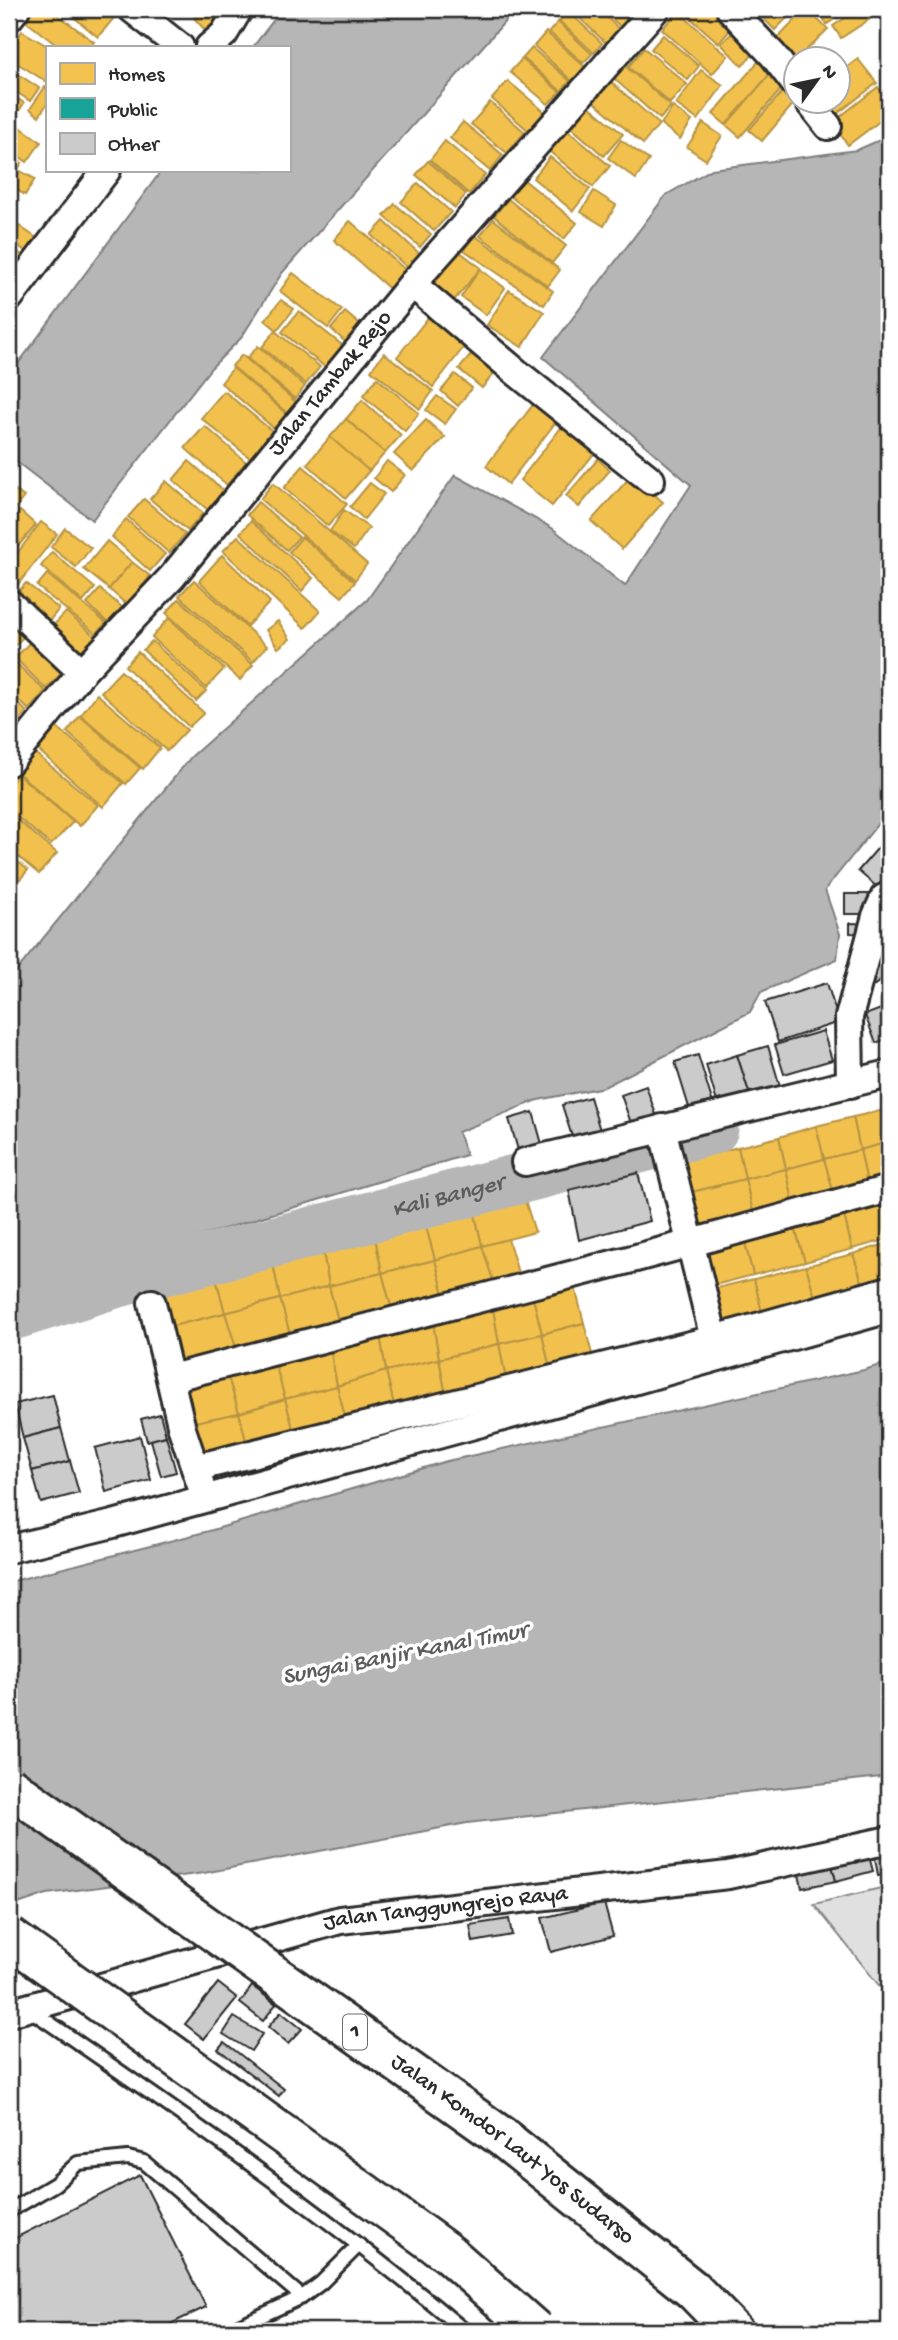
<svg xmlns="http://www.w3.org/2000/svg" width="898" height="2340" font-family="'Gochi Hand',sans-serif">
<rect width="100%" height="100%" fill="#fff"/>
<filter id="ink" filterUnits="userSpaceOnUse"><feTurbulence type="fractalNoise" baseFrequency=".0143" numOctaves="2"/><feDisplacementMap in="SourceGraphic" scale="14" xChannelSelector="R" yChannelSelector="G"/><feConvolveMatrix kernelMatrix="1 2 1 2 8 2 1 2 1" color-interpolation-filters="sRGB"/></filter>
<g filter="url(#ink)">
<polygon fill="#e0e0e0" stroke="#868686" stroke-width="2" points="889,1886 889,1998 814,1904"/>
<g fill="#b6b6b6" stroke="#7e7e7e" stroke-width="2">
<polygon points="282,9 516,9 282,273 241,338 211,368 92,520 9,456 9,376 162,170 289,170 289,47 253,47"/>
<polygon points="889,136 889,810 825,890 840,934 837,959 761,992 750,1012 604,1087 538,1100 458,1132 466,1155 9,1294 9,980 191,757 367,600 455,475 552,528 625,586 691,485 543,357 666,195 712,169 857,150"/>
<polygon points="889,1362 889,1776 467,1823 204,1873 47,1894 9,1907 9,1582 209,1531 447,1461 864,1370"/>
</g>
<g fill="#f2c14e" stroke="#b69444" stroke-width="2">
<polygon points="31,9 50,9 94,42 90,47 59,47 23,19"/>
<polygon points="64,9 115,9 119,12 98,37"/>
<polygon points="151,9 176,9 164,21"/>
<polygon points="204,9 229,9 230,10 206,31 194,18"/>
<polygon points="598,9 619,29 606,43 571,10"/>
<polygon points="601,9 635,9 637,11 622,28"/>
<polygon points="680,9 723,9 737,22 719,43"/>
<polygon points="768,9 796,9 775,30 761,16"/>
<polygon points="806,9 828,29 796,60 776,40"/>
<polygon points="817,9 850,9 827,24"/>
<polygon points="859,9 863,9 870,19 841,38 833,26"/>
<polygon points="568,11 602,43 594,53 559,21"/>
<polygon points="678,11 728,56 712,74 662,29"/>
<polygon points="558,22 592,54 583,63 549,32"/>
<polygon points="739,26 759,48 742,66 721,44"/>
<polygon points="22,31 49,47 47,82 9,58 9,52"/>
<polygon points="546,32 585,67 572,81 534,46"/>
<polygon points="663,35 699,66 688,80 651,49"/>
<polygon points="532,48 570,81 561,91 523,58"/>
<polygon points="644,48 687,84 670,103 628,67"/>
<polygon points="763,56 776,67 726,125 713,114"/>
<polygon points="522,59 560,92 548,104 510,72"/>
<polygon points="858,59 877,83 833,117 821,102 838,102 838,74"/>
<polygon points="624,65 671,106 660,119 613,78"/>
<polygon points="776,67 790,79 740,137 726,125"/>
<polygon points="9,68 39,88 30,101 9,87"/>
<polygon points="701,70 723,85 698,120 676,104"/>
<polygon points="609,80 659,124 643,144 592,100"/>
<polygon points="508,81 546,113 530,132 492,99"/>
<polygon points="45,87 47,88 47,104 39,116 30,109"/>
<polygon points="878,87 889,102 889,114 848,145 832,123"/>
<polygon points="785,89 796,98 796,101 762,141 749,130"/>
<polygon points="9,93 24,103 15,117 9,113"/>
<polygon points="490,102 525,132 507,153 471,124"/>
<polygon points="589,106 623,134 604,156 572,128"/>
<polygon points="673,107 692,121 680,139 661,124"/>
<polygon points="9,119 41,142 27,162 9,149"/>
<polygon points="463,122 503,155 490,171 450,138"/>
<polygon points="703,123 722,136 706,160 687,147"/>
<polygon points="567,130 610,166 593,187 549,151"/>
<polygon points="621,140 649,160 636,179 608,158"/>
<polygon points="445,141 485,175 469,194 430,160"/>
<polygon points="9,154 22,163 9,183"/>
<polygon points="550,157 590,189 573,211 533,178"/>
<polygon points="428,161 466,194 455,208 416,175"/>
<polygon points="20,171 35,179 25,195 11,186"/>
<polygon points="523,179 577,223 564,239 510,196"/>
<polygon points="418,183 451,212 434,231 401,202"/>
<polygon points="594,191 616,205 604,226 581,212"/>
<polygon points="508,199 566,246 552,263 494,216"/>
<polygon points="395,204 431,234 420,247 384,216"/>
<polygon points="9,219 38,239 28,253 9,239"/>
<polygon points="493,219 560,270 548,286 480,236"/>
<polygon points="350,221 408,272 392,291 334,240"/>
<polygon points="384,221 420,254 408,268 371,235"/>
<polygon points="474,235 553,291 544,305 464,250"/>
<polygon points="9,246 25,257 9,281"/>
<polygon points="459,251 481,268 451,304 431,288"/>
<polygon points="480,269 505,288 486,315 461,297"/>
<polygon points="293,273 342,310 328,328 280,291"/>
<polygon points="509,290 544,312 522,347 487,325"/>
<polygon points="281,300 294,309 277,330 265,320"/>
<polygon points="299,311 347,349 330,371 282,332"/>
<polygon points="345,312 365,329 350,346 331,329"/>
<polygon points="431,314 467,343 433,387 397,357"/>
<polygon points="275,331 320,367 306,384 262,347"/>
<polygon points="258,346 305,386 295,399 247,358"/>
<polygon points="476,349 499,367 482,388 459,369"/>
<polygon points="384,353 433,391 420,409 371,370"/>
<polygon points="242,355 297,403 287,413 232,366"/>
<polygon points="233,368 288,415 276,430 221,383"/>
<polygon points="455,374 472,388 458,406 441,391"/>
<polygon points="377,378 419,413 405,431 363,396"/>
<polygon points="224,391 272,431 250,458 201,418"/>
<polygon points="437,396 456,409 445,424 426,410"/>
<polygon points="539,397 562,414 508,484 486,466"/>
<polygon points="362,400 401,435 385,453 346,419"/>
<polygon points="346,419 385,453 369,471 330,437"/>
<polygon points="426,420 445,437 413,471 394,454"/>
<polygon points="564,424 597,450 552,506 520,480"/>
<polygon points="205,426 246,462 227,485 185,448"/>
<polygon points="330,437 369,471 346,498 307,464"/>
<polygon points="598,459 610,470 579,507 566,496"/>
<polygon points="189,461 224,491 208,510 173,480"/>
<polygon points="387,461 405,475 391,492 374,478"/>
<polygon points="303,466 347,504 328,526 284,488"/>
<polygon points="632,475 663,502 622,549 591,521"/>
<polygon points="166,481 203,513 188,531 150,499"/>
<polygon points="273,483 367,564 355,580 260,499"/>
<polygon points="370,483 384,494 364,519 350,507"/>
<polygon points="11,487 24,497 9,516 9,490"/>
<polygon points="144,499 185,534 169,553 128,517"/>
<polygon points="258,502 299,537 287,550 247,515"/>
<polygon points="344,510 369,528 354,549 330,531"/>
<polygon points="20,511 36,525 9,557 9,524"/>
<polygon points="126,519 165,554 150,571 112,537"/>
<polygon points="251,521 313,578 302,591 240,533"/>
<polygon points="41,522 57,534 13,591 9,588 9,564"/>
<polygon points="65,528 91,548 76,567 51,547"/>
<polygon points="238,536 320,611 305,628 223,551"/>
<polygon points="302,537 355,582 342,597 289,552"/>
<polygon points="107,541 132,562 109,589 84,569"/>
<polygon points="52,552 95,588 83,602 41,566"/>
<polygon points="222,555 270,602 247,626 199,581"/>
<polygon points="132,562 150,576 127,605 109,589"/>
<polygon points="47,574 106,623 96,634 37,586"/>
<polygon points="194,580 267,646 253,662 179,596"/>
<polygon points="26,583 59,609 46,625 14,597"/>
<polygon points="100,589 122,607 108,623 87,604"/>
<polygon points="179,599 253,665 240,680 166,613"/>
<polygon points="66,612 96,637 81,654 50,629"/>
<polygon points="169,618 224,669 206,688 152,637"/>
<polygon points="9,619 25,635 9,652"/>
<polygon points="278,621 290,639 278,648 266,630"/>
<polygon points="34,638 66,669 46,689 15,658"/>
<polygon points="152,641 206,691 196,701 143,650"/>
<polygon points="138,652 204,713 189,727 125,666"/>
<polygon points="11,658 45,691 29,710 9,691 9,661"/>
<polygon points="121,671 187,730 167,751 101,692"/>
<polygon points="97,694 160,748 143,769 81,715"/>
<polygon points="9,695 27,712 10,731 9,730"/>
<polygon points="80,716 140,768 126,784 67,732"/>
<polygon points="57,727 123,783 103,807 38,750"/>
<polygon points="35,753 98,805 80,826 18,773"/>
<polygon points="18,774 73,822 51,845 9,810 9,785"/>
<polygon points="9,813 57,853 39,874 9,849"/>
<polygon points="9,854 28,870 9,892"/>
<polygon points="889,1109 889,1142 860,1150 853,1117"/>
<polygon points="853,1117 860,1150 824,1159 816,1126"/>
<polygon points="816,1126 824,1159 786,1169 779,1137"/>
<polygon points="779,1137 786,1169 745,1179 738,1147"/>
<polygon points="889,1142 889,1177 867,1183 860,1150"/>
<polygon points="738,1147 745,1179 684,1194 676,1163"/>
<polygon points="860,1150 867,1183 833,1191 824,1159"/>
<polygon points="824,1159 833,1191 793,1202 786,1169"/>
<polygon points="786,1169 793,1202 753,1212 745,1179"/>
<polygon points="745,1179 753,1212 692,1228 684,1194"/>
<polygon points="524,1197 535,1232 482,1246 474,1210"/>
<polygon points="887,1203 889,1239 852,1249 844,1215"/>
<polygon points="474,1210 482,1246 435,1260 425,1223"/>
<polygon points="844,1215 852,1249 805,1262 795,1229"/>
<polygon points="425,1223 435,1260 382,1273 375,1238"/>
<polygon points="795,1229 805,1262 753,1275 745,1243"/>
<polygon points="375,1238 382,1273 329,1286 323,1252"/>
<polygon points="508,1239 519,1276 494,1284 482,1246"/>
<polygon points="745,1243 753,1275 711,1286 703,1253"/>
<polygon points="889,1243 889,1279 863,1285 853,1254"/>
<polygon points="482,1246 494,1284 445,1298 435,1260"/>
<polygon points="323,1252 329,1286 280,1299 273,1264"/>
<polygon points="853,1254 863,1285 815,1298 806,1266"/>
<polygon points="435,1260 445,1298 392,1310 382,1273"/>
<polygon points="273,1264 280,1299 225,1313 216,1279"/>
<polygon points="806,1266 815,1298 762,1313 754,1279"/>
<polygon points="382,1273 392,1310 339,1325 329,1286"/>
<polygon points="216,1279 225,1313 165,1328 157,1295"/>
<polygon points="754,1279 762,1313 721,1324 713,1289"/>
<polygon points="329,1286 339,1325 291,1338 280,1299"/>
<polygon points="575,1287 584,1323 542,1334 533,1298"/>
<polygon points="533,1298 542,1334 499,1344 493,1309"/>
<polygon points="280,1299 291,1338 237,1351 225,1313"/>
<polygon points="493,1309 499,1344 439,1359 433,1323"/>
<polygon points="225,1313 237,1351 177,1368 165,1328"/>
<polygon points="433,1323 439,1359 386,1371 380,1336"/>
<polygon points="584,1323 593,1358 550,1369 542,1334"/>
<polygon points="542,1334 550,1369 506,1380 499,1344"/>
<polygon points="380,1336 386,1371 337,1386 330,1348"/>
<polygon points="499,1344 506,1380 446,1396 439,1359"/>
<polygon points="330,1348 337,1386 285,1399 275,1363"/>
<polygon points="439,1359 446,1396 395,1410 386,1371"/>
<polygon points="275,1363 285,1399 239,1413 227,1374"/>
<polygon points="386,1371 395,1410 346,1421 337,1386"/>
<polygon points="227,1374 239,1413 191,1423 182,1387"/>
<polygon points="337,1386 346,1421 295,1436 285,1399"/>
<polygon points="285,1399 295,1436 248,1449 239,1413"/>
<polygon points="239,1413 248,1449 200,1458 191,1423"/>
</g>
<polygon fill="#17a398" stroke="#1d7f77" stroke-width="2" points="882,9 889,9 889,61 887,61"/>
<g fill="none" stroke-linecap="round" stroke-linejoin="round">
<path stroke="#b6b6b6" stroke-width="51" id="s1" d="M 9,1316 L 118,1282 L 713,1129"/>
</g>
<g fill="#cbcbcb" stroke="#2b2b2b" stroke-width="2">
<polygon points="889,835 889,873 877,887 858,871"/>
<rect x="845" y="894" width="41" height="20"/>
<polygon points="850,923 878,924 878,934 850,933"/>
<polygon points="882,955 889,966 889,975 873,986 861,969"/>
<polygon points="827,983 839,1022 778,1042 765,1002"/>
<polygon points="889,1006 889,1038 876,1043 865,1015"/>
<polygon points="823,1031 832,1060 784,1074 775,1045"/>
<polygon points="768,1046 782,1093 752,1102 737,1055"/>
<polygon points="698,1055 715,1110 692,1117 675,1062"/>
<polygon points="737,1055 752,1102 720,1112 706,1065"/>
<polygon points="646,1086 660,1126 635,1134 621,1095"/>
<polygon points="590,1097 602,1137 575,1146 562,1105"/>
<polygon points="533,1112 542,1144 518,1150 509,1119"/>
<polygon points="638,1173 650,1221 579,1240 569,1190"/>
<polygon points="53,1395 61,1428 23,1438 15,1404"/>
<polygon points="160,1414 166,1436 147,1441 141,1419"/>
<polygon points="61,1428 70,1461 32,1471 23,1438"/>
<polygon points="140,1436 151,1480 106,1492 95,1448"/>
<polygon points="166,1436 176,1472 161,1476 151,1440"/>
<polygon points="70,1461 79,1493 41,1503 32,1471"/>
<polygon points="889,1850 889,1873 878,1875 874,1853"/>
<polygon points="868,1853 873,1871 836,1881 831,1862"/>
<polygon points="831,1862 836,1881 802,1888 798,1870"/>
<polygon points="604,1903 613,1936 551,1952 542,1918"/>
<polygon points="509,1919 512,1935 473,1942 470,1925"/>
<polygon points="218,1983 237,1998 204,2039 185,2024"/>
<polygon points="252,1986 276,2004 263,2021 240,2003"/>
<polygon points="281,2012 302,2029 288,2044 268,2027"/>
<polygon points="234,2017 262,2034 251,2051 223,2034"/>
<polygon points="224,2042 284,2089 279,2096 218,2049"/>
<polygon points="140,2175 206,2307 156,2331 9,2331 9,2241"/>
</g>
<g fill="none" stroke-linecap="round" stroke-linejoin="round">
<defs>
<g id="service">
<path d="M 29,2009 C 178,2111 326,2214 465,2331"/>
<polyline points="9,2211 55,2184 78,2163 128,2158 144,2162 302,2297"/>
<polyline points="228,2331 302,2297 321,2283 359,2245"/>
</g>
<g id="minor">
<polyline points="132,9 180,47"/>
<polyline points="730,9 773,55 796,85"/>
<polyline points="9,18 16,9"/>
<polyline points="209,47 224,34 239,9"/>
<polyline points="809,102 828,126"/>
<polyline points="412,284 516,372 651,480"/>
<polyline points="9,298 107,170"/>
<polyline points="9,603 82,672"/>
<path id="s2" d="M 9,762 L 82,672 L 172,577 L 412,284 L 656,9"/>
<polyline points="850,1084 849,1017 876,916 884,898"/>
<polyline points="662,1128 718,1355"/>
<polyline points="525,1162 889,1074"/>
<polyline points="152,1303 182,1429 200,1483"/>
<polyline points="171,1378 636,1258 889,1189"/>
<polyline points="195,1468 714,1339 889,1290"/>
<polyline points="9,1549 113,1524 576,1397 889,1309"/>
<path id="s3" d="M 9,2013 L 340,1920 L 728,1875 L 889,1840"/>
</g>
<polyline id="trunk" points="693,2290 733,2331"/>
</defs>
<use href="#service" stroke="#2b2b2b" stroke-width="18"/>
<use href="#minor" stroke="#2b2b2b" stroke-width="32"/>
<use href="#trunk" stroke="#2b2b2b" stroke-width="44"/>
<use href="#service" stroke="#fff" stroke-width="12"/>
<use href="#minor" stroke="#fff" stroke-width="26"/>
<use href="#trunk" stroke="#fff" stroke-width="38"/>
<defs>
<g id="trunk-bridge">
<path id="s4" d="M 9,1786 L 502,2137 L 693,2290"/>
<polyline points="9,1937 449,2254 536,2331"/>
</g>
</defs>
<use href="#trunk-bridge" stroke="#2b2b2b" stroke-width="44" stroke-linecap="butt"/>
<use href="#trunk-bridge" stroke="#fff" stroke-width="38"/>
</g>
</g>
<g text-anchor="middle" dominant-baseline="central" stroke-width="7" stroke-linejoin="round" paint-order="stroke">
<rect fill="#fff" stroke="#6b6b6b" stroke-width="2" x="343" y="2014.5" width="24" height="35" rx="5"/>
<g font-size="21" font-weight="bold" fill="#2b2b2b">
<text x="355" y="2032">1</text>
</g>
<g font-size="23" fill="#2b2b2b" stroke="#fff">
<text stroke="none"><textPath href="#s2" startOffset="497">Jalan Tambak Rejo</textPath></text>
<text stroke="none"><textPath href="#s3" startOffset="450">Jalan Tanggungrejo Raya</textPath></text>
<text stroke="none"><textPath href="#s4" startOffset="621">Jalan Komdor Laut Yos Sudarso</textPath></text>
</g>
<g font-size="24" font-style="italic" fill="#5c5c5c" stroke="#fff">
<text stroke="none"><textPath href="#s1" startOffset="455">Kali Banger</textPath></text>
<text transform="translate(405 1655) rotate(-11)">Sungai Banjir Kanal Timur</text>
</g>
</g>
<rect width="898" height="2340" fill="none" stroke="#fff" stroke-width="35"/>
<rect x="18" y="18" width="863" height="2305" fill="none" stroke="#2b2b2b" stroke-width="2.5" filter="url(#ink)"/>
<rect x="46" y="46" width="245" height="126" fill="#ffffff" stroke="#aaaaaa" stroke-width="2"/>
<rect x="60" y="63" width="35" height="21" fill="#f2c14e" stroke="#aaaaaa" stroke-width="2"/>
<text x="108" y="80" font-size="21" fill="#2b2b2b">Homes</text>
<rect x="60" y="98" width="35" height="21" fill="#17a398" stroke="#aaaaaa" stroke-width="2"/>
<text x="108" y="116" font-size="21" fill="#2b2b2b">Public</text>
<rect x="60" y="133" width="35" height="21" fill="#cbcbcb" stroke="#aaaaaa" stroke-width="2"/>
<text x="108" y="150" font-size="21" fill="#2b2b2b">Other</text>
<g transform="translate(817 80) rotate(57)"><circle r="33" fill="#ffffff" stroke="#aaaaaa" stroke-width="2"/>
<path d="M0-5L12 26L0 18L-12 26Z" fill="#2b2b2b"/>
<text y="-10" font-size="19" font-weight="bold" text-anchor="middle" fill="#2b2b2b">N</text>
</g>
</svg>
